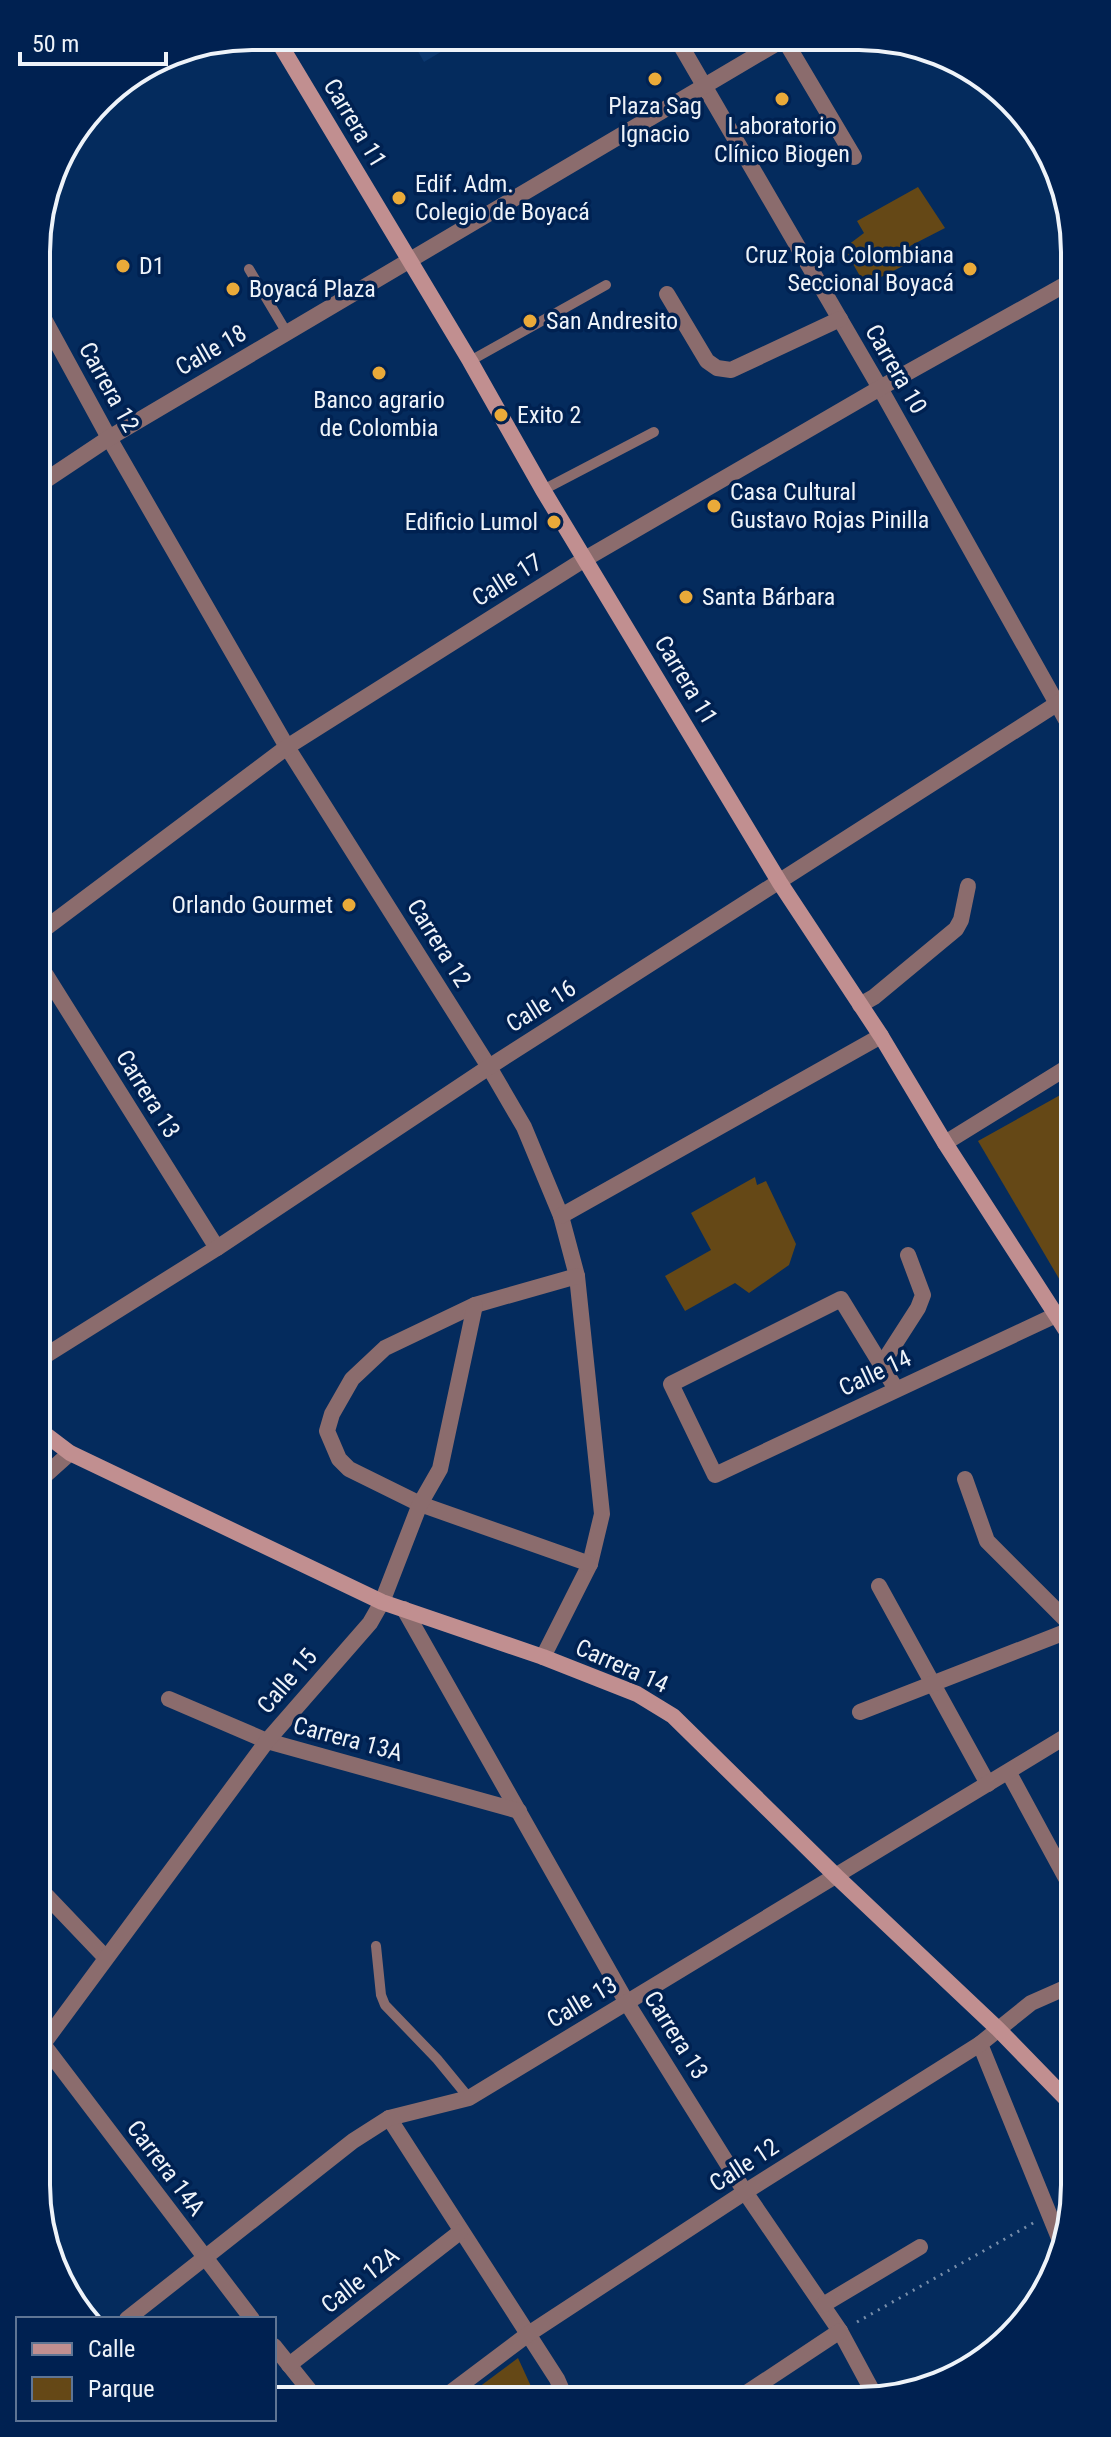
<svg xmlns="http://www.w3.org/2000/svg" width="1111" height="2437" font-family="'Roboto Condensed',sans-serif">
<rect width="100%" height="100%" fill="#042b5d"/>
<polygon fill="#0b376e" points="410,37 466,37 424,62"/>
<g fill="#654816">
<polygon points="918,187 945,228 910,246 913,261 865,285 844,248 864,233 857,221"/>
<polygon points="1071,1089 1071,1299 978,1141"/>
<polygon points="755,1177 757,1185 766,1181 796,1244 789,1265 749,1293 735,1283 685,1311 665,1276 711,1250 691,1213"/>
<polygon points="518,2358 535,2395 467,2396"/>
</g>
<g fill="none" stroke-linecap="round" stroke-linejoin="round">
<polyline stroke="#788eaa" stroke-width="3" stroke-dasharray="2 6" stroke-linecap="butt" points="857,2322 1035,2222"/>
<g stroke="#8b6c6d" stroke-width="10">
<polyline points="249,269 287,333"/>
<polyline points="470,361 606,285"/>
<polyline points="543,490 654,432"/>
<polyline points="376,1946 381,1995 385,2005 437,2059 469,2098"/>
</g>
<g stroke="#8b6c6d" stroke-width="16">
<polyline points="677,39 880,388 1069,725"/>
<polyline points="784,39 854,157"/>
<polyline points="667,294 707,361 717,368 731,370 840,319"/>
<polyline points="37,306 109,438 287,747 489,1067 524,1127 561,1216 577,1276 602,1514 590,1564 543,1657"/>
<polyline points="37,486 109,438 784,39"/>
<polyline points="39,933 287,747 585,559 880,388 1068,283"/>
<polyline points="39,964 217,1248"/>
<polyline points="860,1005 874,997 956,929 961,920 968,886"/>
<polyline points="945,1143 1071,1065"/>
<polyline points="561,1216 881,1036"/>
<polyline points="577,1276 475,1305 385,1348 352,1379 332,1414 327,1431 339,1459 349,1469 420,1504 590,1564"/>
<polyline points="40,1359 217,1248 489,1067 1069,696"/>
<polyline points="882,1364 918,1308 923,1295 908,1255"/>
<polyline points="896,1389 841,1299 671,1384 715,1475 1056,1315"/>
<polyline points="41,1479 70,1453"/>
<polyline points="965,1479 987,1541 1072,1626"/>
<polyline points="879,1586 988,1784"/>
<polyline points="404,1609 627,2003 745,2192 840,2331 874,2394"/>
<polyline points="169,1699 267,1741 519,1811"/>
<polyline points="860,1712 1073,1629"/>
<polyline points="1009,1773 1073,1891"/>
<polyline points="42,1891 105,1957"/>
<polyline points="43,2044 267,1741 370,1623 382,1602 420,1504 440,1469 475,1305"/>
<polyline points="43,2044 252,2319"/>
<polyline points="980,2044 1063,2248"/>
<polyline points="389,2118 557,2379 564,2395"/>
<polyline points="823,2305 920,2247"/>
<polyline points="127,2319 353,2141 389,2118 469,2098 1073,1732"/>
<polyline points="274,2346 314,2396"/>
<polyline points="289,2365 460,2232"/>
<polyline points="745,2394 840,2331"/>
<polyline points="446,2396 527,2335 745,2192 980,2044 1031,2003 1074,1984"/>
</g>
<g stroke="#c18f90" stroke-width="16">
<polyline points="275,36 470,361 543,490 780,883 881,1036 945,1143 1071,1338"/>
<polyline points="41,1431 70,1453 382,1602 543,1657 637,1694 673,1716 837,1877 998,2029 1074,2107"/>
</g>
</g>
<g fill="#eaaa39" stroke="#002151" stroke-width="3">
<circle cx="655" cy="79" r="8"/>
<circle cx="782" cy="99" r="8"/>
<circle cx="399" cy="198" r="8"/>
<circle cx="123" cy="266" r="8"/>
<circle cx="970" cy="269" r="8"/>
<circle cx="233" cy="289" r="8"/>
<circle cx="530" cy="321" r="8"/>
<circle cx="379" cy="373" r="8"/>
<circle cx="501" cy="415" r="8"/>
<circle cx="714" cy="506" r="8"/>
<circle cx="554" cy="522" r="8"/>
<circle cx="686" cy="597" r="8"/>
<circle cx="349" cy="905" r="8"/>
</g>
<g text-anchor="middle" dominant-baseline="central" stroke-width="7" stroke-linejoin="round" paint-order="stroke">
<g font-size="24" fill="#eef3f9" stroke="#002151" text-anchor="start">
<text x="655" y="106" text-anchor="middle">Plaza Sag<tspan x="655" dy="28">Ignacio</tspan></text>
<text x="782" y="126" text-anchor="middle">Laboratorio<tspan x="782" dy="28">Clínico Biogen</tspan></text>
<text x="415" y="184">Edif. Adm.<tspan x="415" dy="28">Colegio de Boyacá</tspan></text>
<text x="954" y="255" text-anchor="end">Cruz Roja Colombiana<tspan x="954" dy="28">Seccional Boyacá</tspan></text>
<text x="139" y="266">D1</text>
<text x="249" y="289">Boyacá Plaza</text>
<text x="546" y="321">San Andresito</text>
<text x="379" y="400" text-anchor="middle">Banco agrario<tspan x="379" dy="28">de Colombia</tspan></text>
<text x="517" y="415">Exito 2</text>
<text x="730" y="492">Casa Cultural<tspan x="730" dy="28">Gustavo Rojas Pinilla</tspan></text>
<text x="538" y="522" text-anchor="end">Edificio Lumol</text>
<text x="702" y="597">Santa Bárbara</text>
<text x="333" y="905" text-anchor="end">Orlando Gourmet</text>
</g>
<g font-size="24" fill="#eef3f9" stroke="#002151">
<text transform="translate(355 123) rotate(59)">Carrera 11</text>
<text transform="translate(211 350) rotate(-30)">Calle 18</text>
<text transform="translate(896 369) rotate(60)">Carrera 10</text>
<text transform="translate(109 387) rotate(61)">Carrera 12</text>
<text transform="translate(507 580) rotate(-32)">Calle 17</text>
<text transform="translate(686 680) rotate(59)">Carrera 11</text>
<text transform="translate(439 943) rotate(58)">Carrera 12</text>
<text transform="translate(541 1006) rotate(-32)">Calle 16</text>
<text transform="translate(148 1094) rotate(58)">Carrera 13</text>
<text transform="translate(875 1373) rotate(-25)">Calle 14</text>
<text transform="translate(622 1666) rotate(24)">Carrera 14</text>
<text transform="translate(287 1681) rotate(-49)">Calle 15</text>
<text transform="translate(348 1739) rotate(15)">Carrera 13A</text>
<text transform="translate(582 2002) rotate(-31)">Calle 13</text>
<text transform="translate(676 2035) rotate(58)">Carrera 13</text>
<text transform="translate(744 2165) rotate(-33)">Calle 12</text>
<text transform="translate(166 2168) rotate(53)">Carrera 14A</text>
<text transform="translate(360 2280) rotate(-38)">Calle 12A</text>
</g>
</g>
<path d="M0 0H1111V2437H0ZM252 50H859A202 202 0 0 1 1061 252V2185A202 202 0 0 1 859 2387H252A202 202 0 0 1 50 2185V252A202 202 0 0 1 252 50Z" fill="#002151" fill-rule="evenodd"/>
<path fill="none" stroke="#eef3f9" stroke-width="4" d="M252 50H859A202 202 0 0 1 1061 252V2185A202 202 0 0 1 859 2387H252A202 202 0 0 1 50 2185V252A202 202 0 0 1 252 50Z"/>
<rect x="16" y="2317" width="260" height="104" fill="#002151" stroke="#5f7594" stroke-width="2"/>
<rect x="32" y="2343" width="40" height="12" fill="#c18f90" stroke="#5f7594" stroke-width="2"/>
<text x="88" y="2357" font-size="24" fill="#eef3f9">Calle</text>
<rect x="32" y="2377" width="40" height="24" fill="#654816" stroke="#5f7594" stroke-width="2"/>
<text x="88" y="2397" font-size="24" fill="#eef3f9">Parque</text>
<path d="M20 52v12h146v-12" fill="none" stroke="#eef3f9" stroke-width="4"/>
<text x="32" y="52" font-size="24" fill="#eef3f9" stroke="#002151" stroke-width="6" paint-order="stroke">50 m</text>
</svg>
